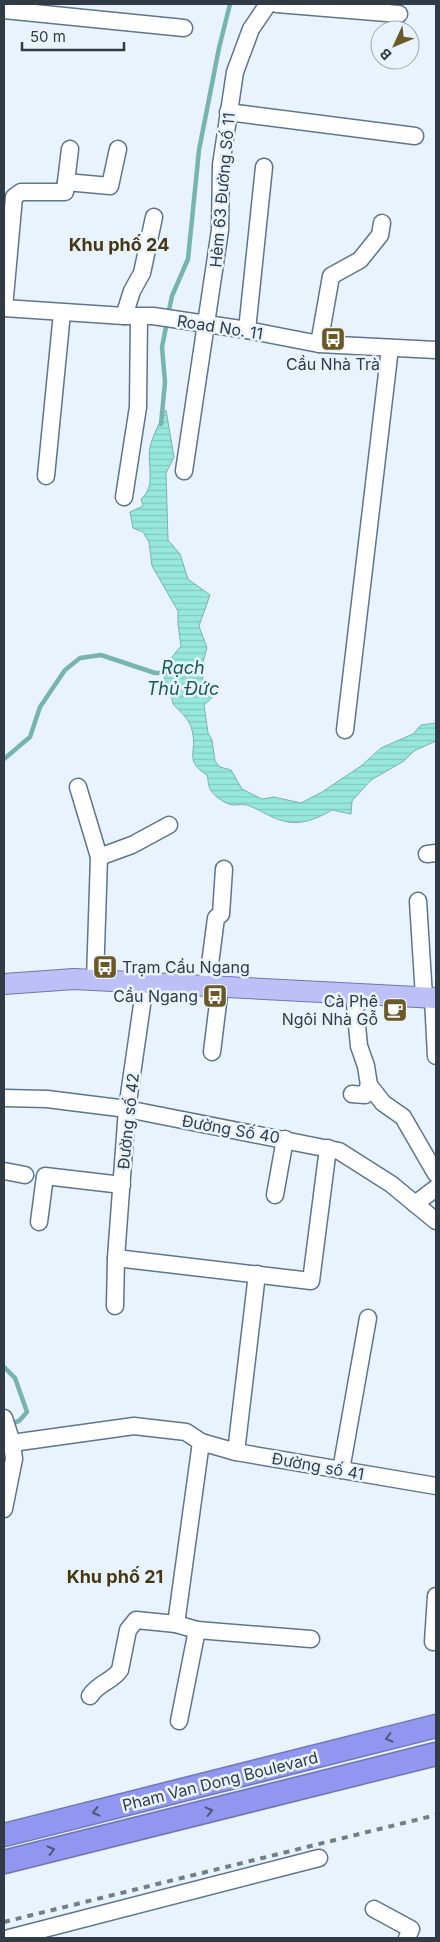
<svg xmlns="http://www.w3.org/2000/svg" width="440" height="1942" font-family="Inter,sans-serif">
<defs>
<pattern id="water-rules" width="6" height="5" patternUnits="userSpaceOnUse" patternTransform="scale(1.25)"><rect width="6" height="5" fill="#96e8dc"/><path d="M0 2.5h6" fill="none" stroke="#82c8be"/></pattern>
</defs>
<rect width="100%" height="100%" fill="#e8f3fe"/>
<path fill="url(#water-rules)" stroke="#77b4af" d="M 166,410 L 174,457 L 166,473 L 168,540 L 180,554 L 188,579 L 210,595 L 199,626 L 207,648 L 201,669 L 204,684 L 213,689 L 215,695 L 204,705 L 208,733 L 212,740 L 215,761 L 220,767 L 231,770 L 242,789 L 262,799 L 274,797 L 301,803 L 322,792 L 361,766 L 381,748 L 413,734 L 421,725 L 436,723 L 436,741 L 414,751 L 404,761 L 371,780 L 352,801 L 351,814 L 332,810 C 319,818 300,826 284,821 C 273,819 262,811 252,807 C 245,803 240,805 233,805 C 225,804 211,795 209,786 C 208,783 208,778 207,775 C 183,760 198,752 192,730 C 189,718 181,713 173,704 C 172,696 169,693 166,686 C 160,670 171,658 181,646 L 178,624 L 178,611 L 152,566 L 149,542 L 143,532 L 133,528 L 130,512 L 143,506 L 141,499 C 158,485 145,462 151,443 C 155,431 161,420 166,410 Z"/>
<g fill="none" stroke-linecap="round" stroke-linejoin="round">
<g stroke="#77b4af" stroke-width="4.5">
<polyline points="168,315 172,296 188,259 199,150 219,48 230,4"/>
<polyline points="161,424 165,382 162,347 167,322"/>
<polyline points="4,759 30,737 40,707 65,670 80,658 101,655 155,673 169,673"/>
<polyline points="4,1367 15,1378 27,1412 19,1421 10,1424"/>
</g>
<defs>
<g id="minor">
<polyline points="277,4 399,14"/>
<polyline points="4,10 184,28"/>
<polyline points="228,112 415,136"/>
<polyline points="66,182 70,149"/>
<polyline points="4,308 124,316 153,316 247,330 319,344 436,350"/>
<polyline points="4,308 14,197 21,192 65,192 66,182 110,186 118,149"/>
<polyline points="124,316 132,291 142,273 154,217"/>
<polyline points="247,330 264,167"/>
<polyline points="319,344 331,276 360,260 380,235 382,223"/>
<polyline points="184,471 220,230 221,165 235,72 251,29 268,4"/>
<polyline points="46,476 62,313"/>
<polyline points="124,497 138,407 139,317"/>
<polyline points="345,730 390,348"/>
<polyline points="78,787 99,857 95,980"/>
<polyline points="427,854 436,853"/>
<polyline points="99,857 132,845 169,825"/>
<polyline points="418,901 424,997"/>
<polyline points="207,987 216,918 221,914 224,869"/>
<polyline points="354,994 359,1046 366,1066 369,1085 383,1103 403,1117 436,1174"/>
<polyline points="433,998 436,1056"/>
<polyline points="212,1052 220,987"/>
<polyline points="352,1094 365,1095 369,1085"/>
<polyline points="4,1098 47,1099 127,1109 339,1151 391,1184 436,1221"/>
<polyline points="4,1171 25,1175"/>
<polyline points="275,1195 285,1139"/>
<polyline points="415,1204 436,1188"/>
<polyline points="39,1222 45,1176 122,1185"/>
<polyline points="116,1258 311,1281 328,1148"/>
<polyline points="115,1306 116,1258 127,1109 145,984"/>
<polyline points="4,1418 12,1443 14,1459 4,1509"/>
<polyline points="12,1443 134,1426 186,1432 201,1442 236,1452 436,1486"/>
<polyline points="236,1452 257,1274"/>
<polyline points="341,1470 368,1318"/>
<polyline points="176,1624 201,1442"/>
<polyline points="433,1642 436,1596"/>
<path d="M 90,1696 C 98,1683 113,1681 120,1670 L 128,1630 L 136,1620 L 176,1624 L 197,1630 L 311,1639"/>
<polyline points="179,1721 197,1630"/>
<polyline points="374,1909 411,1929 407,1938"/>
<polyline points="9,1938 319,1858"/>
</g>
<polyline id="major" points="4,984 74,979 436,998"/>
<g id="highway">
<polyline points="4,1835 436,1726"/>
<polyline points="4,1862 436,1754"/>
</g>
</defs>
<use href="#minor" stroke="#5d758d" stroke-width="19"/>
<use href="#major" stroke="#6f76b4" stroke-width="22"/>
<use href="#highway" stroke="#6f76b4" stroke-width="25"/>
<use href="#minor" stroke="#fff" stroke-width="16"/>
<use href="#major" stroke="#bdc0f6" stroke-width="20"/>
<use href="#highway" stroke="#9196f0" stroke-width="22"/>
<polyline stroke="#737e88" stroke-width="4" stroke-dasharray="6 6" stroke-linecap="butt" points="4,1922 436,1815"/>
</g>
<defs><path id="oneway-chevron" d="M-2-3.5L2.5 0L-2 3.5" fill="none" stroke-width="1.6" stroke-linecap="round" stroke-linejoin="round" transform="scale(1.25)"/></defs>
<g stroke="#4d5678">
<use href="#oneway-chevron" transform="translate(389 1738) rotate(166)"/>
<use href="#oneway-chevron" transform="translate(209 1811) rotate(-14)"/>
<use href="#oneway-chevron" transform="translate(96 1812) rotate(166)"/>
<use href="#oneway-chevron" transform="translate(51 1850) rotate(-14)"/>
</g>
<defs>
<symbol id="bus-square" viewBox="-11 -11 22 22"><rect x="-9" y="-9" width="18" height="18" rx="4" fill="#6a5826" stroke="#e8f3fe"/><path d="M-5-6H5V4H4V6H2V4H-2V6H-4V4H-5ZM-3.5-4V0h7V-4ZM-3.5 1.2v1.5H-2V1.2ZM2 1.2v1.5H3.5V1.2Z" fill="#fff"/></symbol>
<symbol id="cafe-square" viewBox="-11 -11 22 22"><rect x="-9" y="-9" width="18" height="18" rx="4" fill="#6a5826" stroke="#e8f3fe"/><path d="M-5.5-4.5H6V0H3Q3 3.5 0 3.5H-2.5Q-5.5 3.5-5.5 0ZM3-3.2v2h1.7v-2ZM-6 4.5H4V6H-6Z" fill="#fff"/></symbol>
</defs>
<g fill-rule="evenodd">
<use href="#bus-square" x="319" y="325" width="28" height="28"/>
<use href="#bus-square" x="91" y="953" width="28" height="28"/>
<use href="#bus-square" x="201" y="982" width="28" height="28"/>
<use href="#cafe-square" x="381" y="996" width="28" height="28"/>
</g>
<g text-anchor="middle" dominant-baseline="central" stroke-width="5" stroke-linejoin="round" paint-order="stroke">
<g font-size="16" fill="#303b45" stroke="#e8f3fe">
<text transform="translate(222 190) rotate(-85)">Hẻm 63 Đường Số 11</text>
<text transform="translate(220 327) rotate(9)">Road No. 11</text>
<text transform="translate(128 1121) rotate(-84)">Đường số 42</text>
<text transform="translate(231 1129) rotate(10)">Đường Số 40</text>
<text transform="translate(318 1466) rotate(10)">Đường số 41</text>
<text transform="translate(220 1781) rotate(-14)">Pham Van Dong Boulevard</text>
</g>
<g font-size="16" fill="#303b45" stroke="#e8f3fe" text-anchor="end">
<text x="333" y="364" text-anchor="middle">Cầu Nhà Trà</text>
<text x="122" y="967" text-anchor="start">Trạm Cầu Ngang</text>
<text x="198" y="996">Cầu Ngang</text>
<text x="378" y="1001">Cà Phê<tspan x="378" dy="18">Ngôi Nhà Gỗ</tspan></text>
</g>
<g font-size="18" font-weight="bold" fill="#463810" stroke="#e8f3fe">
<text x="119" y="244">Khu phố 24</text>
<text x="115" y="1576">Khu phố 21</text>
</g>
<g font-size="18" font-style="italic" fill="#185c54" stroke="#e8f3fe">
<text x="183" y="667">Rạch<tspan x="183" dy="21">Thủ Đức</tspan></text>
</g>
</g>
<rect width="440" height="1942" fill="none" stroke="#303b45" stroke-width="10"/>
<g transform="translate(395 45) rotate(226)"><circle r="24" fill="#e8f3fe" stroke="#9ea9b4"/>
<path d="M0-4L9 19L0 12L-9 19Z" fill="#6a5826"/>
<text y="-8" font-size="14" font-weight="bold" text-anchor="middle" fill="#303b45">B</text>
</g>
<path d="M22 42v8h102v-8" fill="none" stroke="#303b45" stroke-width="2.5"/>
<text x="30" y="42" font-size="15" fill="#303b45" stroke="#e8f3fe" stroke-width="4" paint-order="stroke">50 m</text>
</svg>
